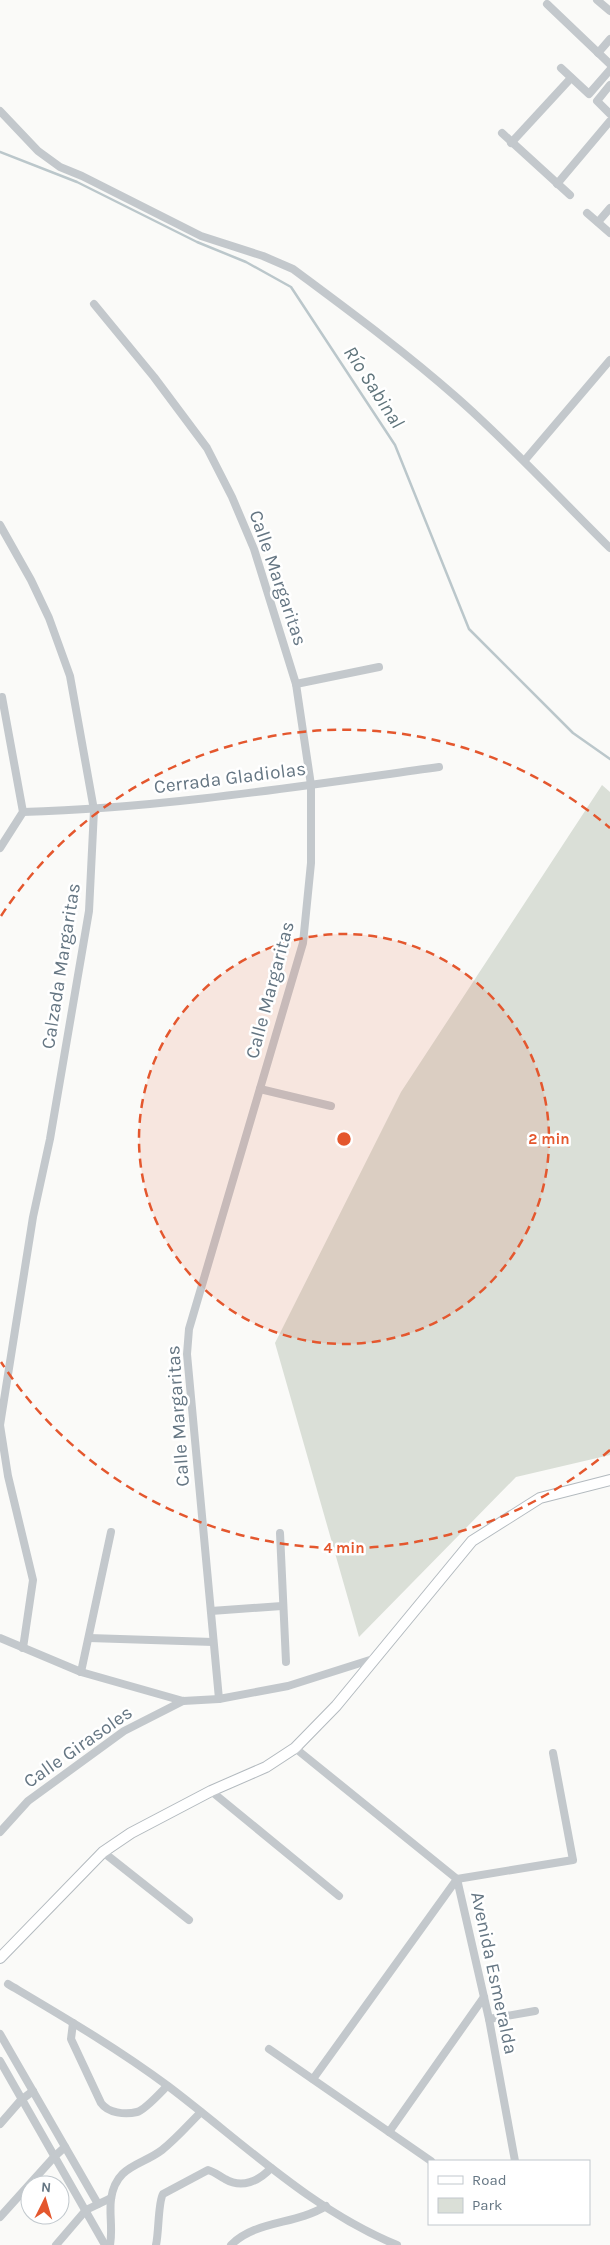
<svg xmlns="http://www.w3.org/2000/svg" width="610" height="2245" font-family="Karla,sans-serif">
<rect width="100%" height="100%" fill="#fafaf8"/>
<polygon fill="#dadfd7" points="602,785 610,792 610,1455 516,1477 359,1637 275,1343 401,1092"/>
<g fill="none" stroke-linecap="round" stroke-linejoin="round">
<polyline stroke="#bbc7cb" stroke-width="2.5" points="0,152 77,182 197,242 246,262 291,287 395,445 469,629 573,733 610,759"/>
<defs>
<polyline id="secondary" points="0,1958 103,1852 131,1833 211,1791 266,1767 295,1748 336,1706 472,1541 540,1498 610,1480"/>
</defs>
<use href="#secondary" stroke="#b3babf" stroke-width="12"/>
<g stroke="#c3c8cc" stroke-width="8">
<polyline points="597,0 610,11"/>
<polyline points="547,4 610,64"/>
<polyline points="598,53 610,39"/>
<polyline points="561,68 589,94 610,70"/>
<polyline points="610,85 597,101 610,114"/>
<path d="M 0,111 L 38,151 L 60,167 L 82,176 L 201,236 L 263,256 L 293,269 C 348,310 404,351 455,396 C 510,444 558,497 610,548"/>
<polyline points="502,133 570,195"/>
<polyline points="511,143 571,78"/>
<polyline points="557,184 610,121"/>
<polyline points="587,213 610,233"/>
<polyline points="598,222 610,208"/>
<polyline points="94,304 154,377 207,448 232,497 254,549 296,684 311,785 311,863 303,943 189,1329 187,1354 219,1699"/>
<polyline points="525,460 610,360"/>
<polyline points="0,525 31,580 49,618 70,676 94,810 89,911 50,1139 33,1217 0,1425"/>
<polyline points="296,684 379,667"/>
<path d="M 23,812 C 162,808 301,786 439,767"/>
<polyline points="0,848 23,812 2,697"/>
<polyline points="260,1089 331,1106"/>
<polyline points="0,1425 8,1476 33,1580 23,1648"/>
<polyline points="280,1533 286,1662"/>
<polyline points="211,1611 282,1606"/>
<polyline points="0,1638 81,1672 183,1701 219,1699 288,1686 373,1659"/>
<polyline points="89,1638 213,1642"/>
<polyline points="81,1672 111,1532"/>
<polyline points="295,1748 457,1879 489,2019 515,2161"/>
<polyline points="211,1791 339,1896"/>
<polyline points="0,1832 28,1801 124,1731 183,1701"/>
<polyline points="103,1852 189,1920"/>
<path d="M 8,1984 C 62,2016 117,2048 168,2086 C 241,2141 311,2210 397,2245"/>
<polyline points="489,2019 535,2011"/>
<path d="M 73,2023 L 71,2039 L 101,2103 C 108,2113 125,2115 137,2112 C 145,2110 161,2092 167,2086"/>
<polyline points="0,2034 98,2204"/>
<polyline points="269,2049 431,2161"/>
<polyline points="0,2061 105,2245"/>
<polyline points="313,2079 457,1879 573,1860 553,1753"/>
<polyline points="0,2124 21,2100 33,2091"/>
<polyline points="389,2132 484,1997"/>
<polyline points="0,2217 55,2156 65,2147"/>
<polyline points="56,2245 86,2210 111,2198"/>
<path d="M 110,2245 C 113,2229 109,2214 111,2199 C 116,2165 141,2166 162,2150 C 176,2139 188,2125 201,2112"/>
<path d="M 156,2245 C 159,2232 158,2202 163,2194 L 208,2170 C 215,2172 219,2176 225,2179 C 242,2189 259,2181 271,2168"/>
<path d="M 231,2245 C 256,2220 295,2225 326,2206"/>
</g>
<use href="#secondary" stroke="#fff" stroke-width="10"/>
</g>
<circle cx="344" cy="1139" r="205" fill="#e4572e" fill-opacity=".12"/>
<g fill="none" stroke="#e4572e" stroke-width="2.5" stroke-dasharray="9 6">
<circle cx="344" cy="1139" r="205"/>
<path d="M610 1450A409 409 0 0 1 1 1362M1 916A409 409 0 0 1 610 828"/>
</g>
<g text-anchor="middle" dominant-baseline="central" stroke-width="5" stroke-linejoin="round" paint-order="stroke">
<g font-size="19" fill="#657683" stroke="#fff">
<text transform="translate(278 578) rotate(71)">Calle Margaritas</text>
<text transform="translate(230 778) rotate(-7)">Cerrada Gladiolas</text>
<text transform="translate(61 966) rotate(-81)">Calzada Margaritas</text>
<text transform="translate(270 990) rotate(-75)">Calle Margaritas</text>
<text transform="translate(178 1416) rotate(-94)">Calle Margaritas</text>
<text transform="translate(78 1747) rotate(-35)">Calle Girasoles</text>
<text transform="translate(494 1973) rotate(78)">Avenida Esmeralda</text>
</g>
<g font-size="20" font-style="italic" fill="#60757c" stroke="#fff">
<text transform="translate(374 387) rotate(57)">Río Sabinal</text>
</g>
</g>
<circle cx="344" cy="1139" r="8" fill="#e4572e" stroke="#fff" stroke-width="2.5"/>
<g font-size="15" text-anchor="middle" font-weight="bold" fill="#e4572e" stroke="#fff" stroke-width="5" stroke-linejoin="round" paint-order="stroke">
<text x="549" y="1144">2 min</text>
<text x="344" y="1553">4 min</text>
</g>
<rect x="428" y="2160" width="162" height="65" fill="#ffffff" stroke="#c1c8cd"/>
<rect x="438" y="2176" width="25" height="8" fill="#ffffff" stroke="#c1c8cd"/>
<text x="472" y="2185" font-size="15" fill="#657683">Road</text>
<rect x="438" y="2198" width="25" height="15" fill="#dadfd7" stroke="#c1c8cd"/>
<text x="472" y="2210" font-size="15" fill="#657683">Park</text>
<g transform="translate(45 2200) rotate(5)"><circle r="24" fill="#ffffff" stroke="#c1c8cd"/>
<path d="M0-4L9 19L0 12L-9 19Z" fill="#e4572e"/>
<text y="-8" font-size="14" font-weight="bold" text-anchor="middle" fill="#657683">N</text>
</g>
</svg>
